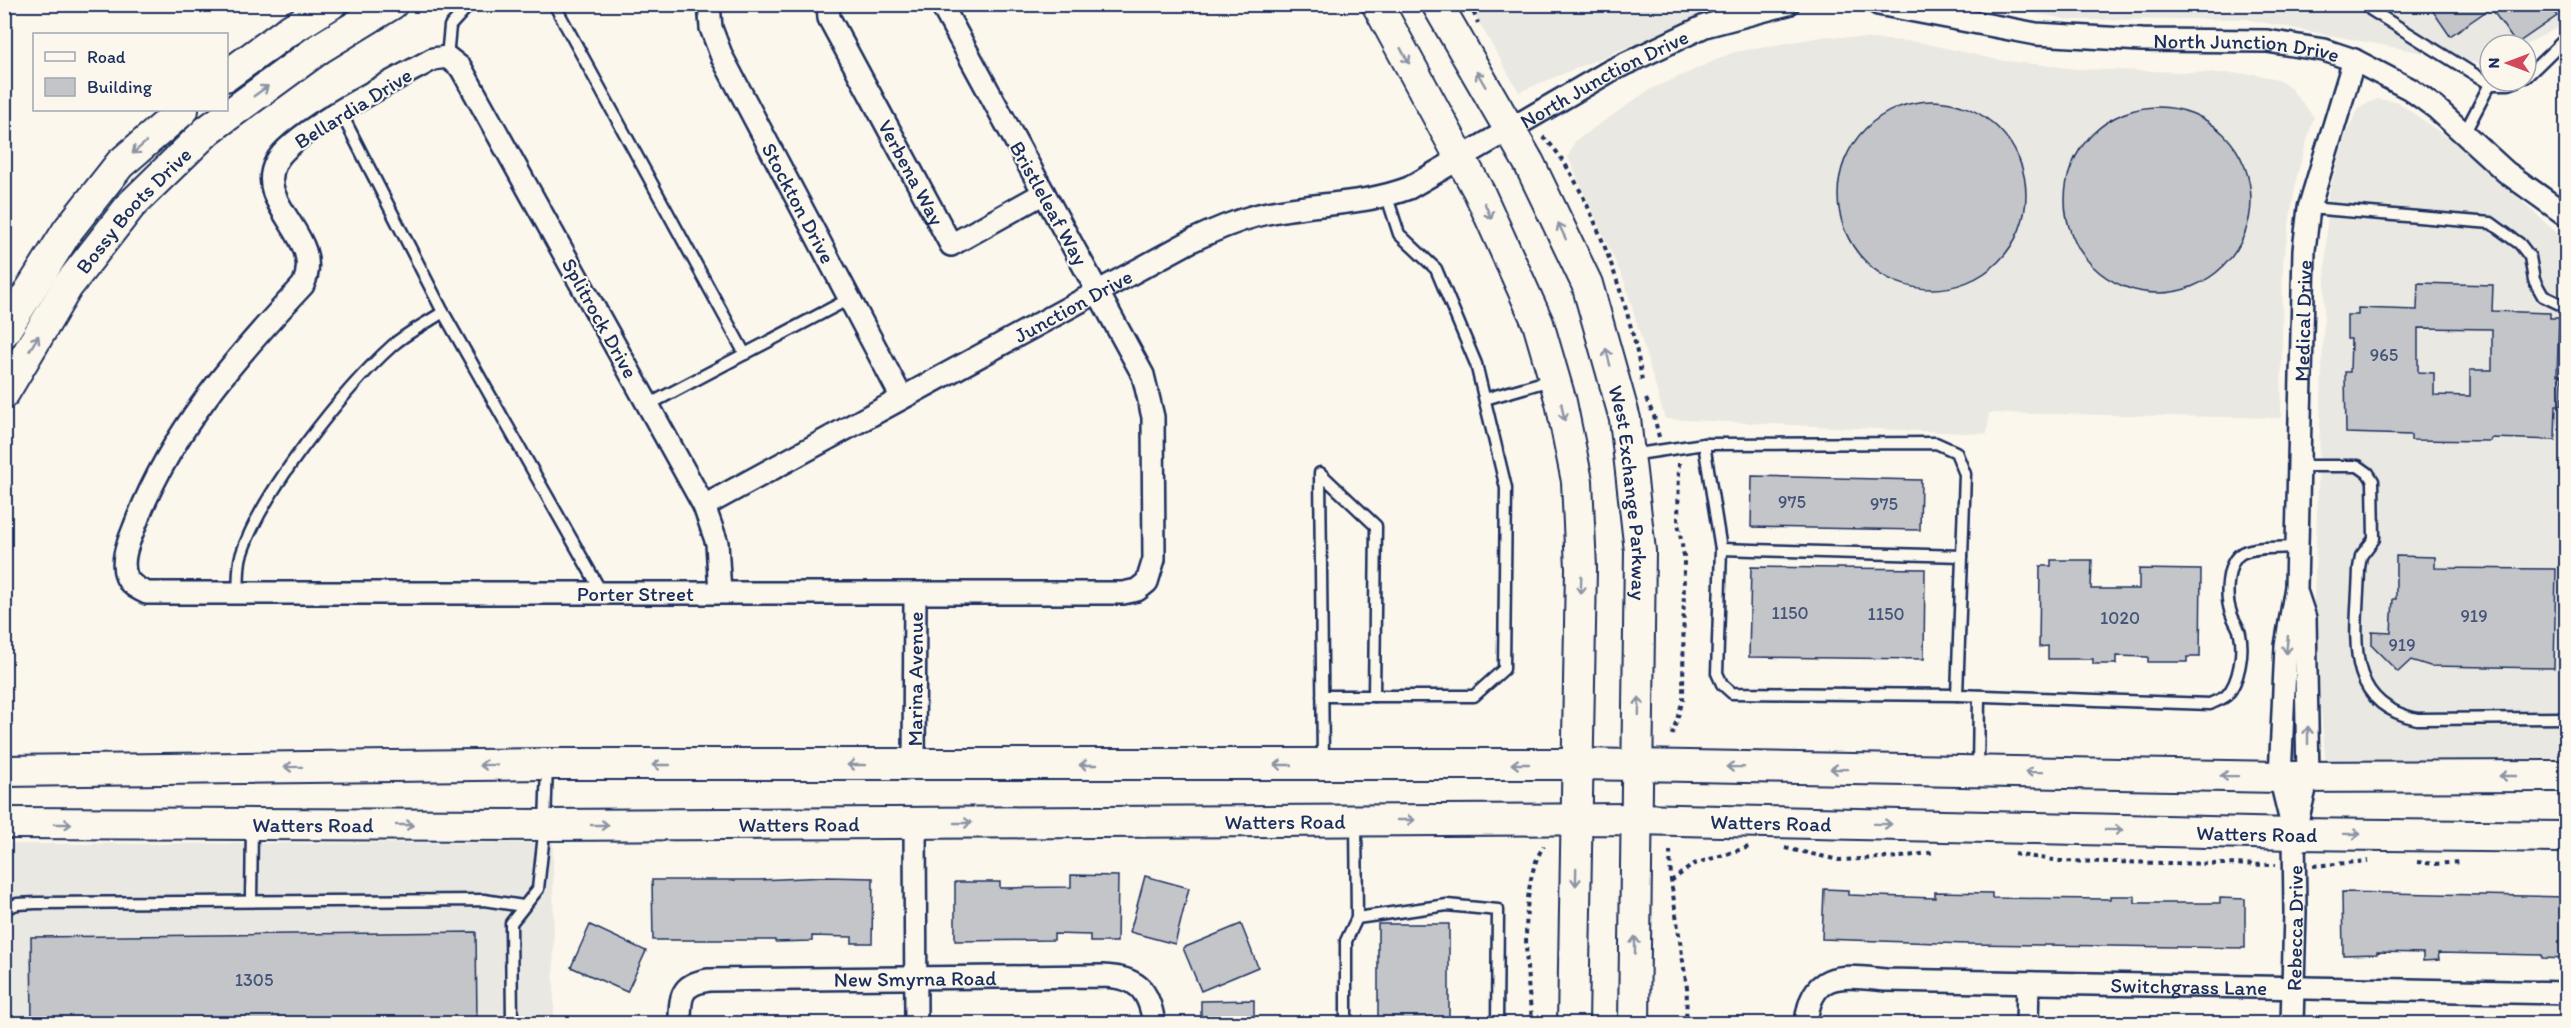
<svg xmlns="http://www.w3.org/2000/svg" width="2571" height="1028" font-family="Itim,sans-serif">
<rect width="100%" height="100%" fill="#fbf7ec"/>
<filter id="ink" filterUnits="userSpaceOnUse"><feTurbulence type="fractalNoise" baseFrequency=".0167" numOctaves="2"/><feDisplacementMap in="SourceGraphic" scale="12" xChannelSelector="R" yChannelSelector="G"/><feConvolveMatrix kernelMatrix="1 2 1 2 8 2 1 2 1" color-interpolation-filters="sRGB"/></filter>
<g filter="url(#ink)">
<g fill="#eae8e2">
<polygon points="2566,4 2566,23 2525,45 2490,45 2490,63 2487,65 2245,19 2071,20 1991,5"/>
<polygon points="1469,5 1741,5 1671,29 1519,92"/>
<polygon points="1827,36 1919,42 1998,60 2077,69 2255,74 2277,79 2291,89 2314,117 2297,175 2283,262 2281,418 1989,413 1987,434 1665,419 1625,283 1568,157 1575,141 1649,90 1734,52"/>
<polygon points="2377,99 2396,101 2465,150 2557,233 2566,236 2566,763 2326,765 2313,629 2328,196 2346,134 2359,108"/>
<polygon points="553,843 554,1023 5,1023 4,844"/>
</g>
<g fill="#c3c5c9" stroke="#1b2f5e" stroke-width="1.5" fill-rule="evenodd">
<polygon points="2428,4 2549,4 2557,16 2516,44 2491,8 2450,36"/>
<circle cx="1932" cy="195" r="94"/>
<circle cx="2158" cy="200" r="93"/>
<path d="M 2418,283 L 2493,285 L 2492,311 L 2550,313 L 2550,318 L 2559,318 L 2557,375 L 2562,375 L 2561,405 L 2556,405 L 2555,440 L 2491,438 L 2490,441 L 2411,440 L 2411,435 L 2346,433 L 2345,372 L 2350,372 L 2351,339 L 2347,339 L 2347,315 L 2358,315 L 2358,308 L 2417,310 ZM 2418,328 L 2492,329 L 2492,370 L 2470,370 L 2470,396 L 2434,395 L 2434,373 L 2418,372 Z"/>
<polygon points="1752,476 1921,480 1920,530 1751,527"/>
<polygon points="2396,556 2435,557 2435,568 2556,569 2554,668 2430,666 2411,660 2398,672 2372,646 2372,632 2391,633 2393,599 2396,599"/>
<polygon points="2051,560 2092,560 2091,589 2139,589 2139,569 2201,570 2200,657 2187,657 2187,662 2148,662 2148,657 2116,656 2116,664 2093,664 2093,659 2048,659 2048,646 2039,647 2040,566 2051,566"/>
<polygon points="1751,567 1925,569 1924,659 1749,657"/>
<polygon points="1071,875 1118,876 1117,942 1090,942 1090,935 1054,934 1054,940 955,941 955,882 1000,882 1000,888 1071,887"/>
<polygon points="1145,876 1189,888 1175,944 1130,932"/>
<polygon points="826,877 873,878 872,943 852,943 852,937 812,936 812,941 775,942 775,940 653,940 652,880 759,880"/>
<polygon points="1824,889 1848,890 1848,895 1935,898 1935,892 1992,893 1992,898 2110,899 2110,896 2135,896 2135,903 2220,903 2220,898 2245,899 2245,948 1967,944 1822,939"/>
<polygon points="2342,892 2566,897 2566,959 2542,958 2542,955 2438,953 2439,960 2423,961 2423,953 2377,952 2377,954 2343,955"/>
<polygon points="1241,924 1258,967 1201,991 1183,948"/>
<rect x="1378" y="924" width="71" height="99"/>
<polygon points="590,925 646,951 627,992 571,967"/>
<polygon points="476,932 477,1023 32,1023 31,937"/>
<polygon points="1254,1000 1254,1023 1201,1023 1201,1001"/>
</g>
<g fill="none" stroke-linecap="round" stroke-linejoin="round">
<defs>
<g id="lane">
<polyline points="554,4 745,354"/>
<polyline points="2367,4 2371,10 2490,84 2509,84 2517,81"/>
<polyline points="447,57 450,26 470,4"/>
<polyline points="2526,77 2566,38"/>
<polyline points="340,111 443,312 602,593"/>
<polyline points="2464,134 2490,84"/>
<polyline points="2309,208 2491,223 2520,244 2530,257 2534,280 2543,296 2566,307"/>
<polyline points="1485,399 1554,379"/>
<polyline points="648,405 849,299"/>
<polyline points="1704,444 1936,443 1956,452 1965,474 1957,695"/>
<path d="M 1631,455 L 1704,444 L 1721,549 L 1717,673 L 1722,684 L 1732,693 L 1957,695 L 2210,704 C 2216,701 2223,699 2227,695 C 2239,682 2244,652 2240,634 C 2239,627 2233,620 2231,613 C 2225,597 2226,562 2242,553 C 2256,546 2281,548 2297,547"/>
<path d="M 2298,466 L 2358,466 L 2368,473 L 2373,481 L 2374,539 L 2361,556 L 2359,568 C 2358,629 2339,703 2417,719 L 2566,718"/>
<polyline points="1721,549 1962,556"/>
<path d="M 238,593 C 239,581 238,567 241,556 C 260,494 344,389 393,345 C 408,332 427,323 443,312"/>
<polyline points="1322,696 1374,696 1376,526 1320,473 1323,761"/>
<polyline points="1374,696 1474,696 1504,669 1506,488 1476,364 1436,269 1399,234 1387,197"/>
<polyline points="1978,771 1979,696"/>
<polyline points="1356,822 1357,918"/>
<polyline points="251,901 252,827"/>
<polyline points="4,909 17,904 36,903 484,900 523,906"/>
<polyline points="512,1024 511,923 538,889 545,825 547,765"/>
<polyline points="1346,1024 1346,941 1357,918 1447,905 1498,910 1497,1024"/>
</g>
<g id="street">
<path id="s1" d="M 709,4 L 711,28 L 722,57 L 902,398"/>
<path id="s2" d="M 828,4 L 829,18 L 951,245 L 1044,193"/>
<path id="s3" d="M 1878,4 L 2036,34 L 2142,40 L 2267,41 L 2324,50 L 2354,60 L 2410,89 L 2436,108 L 2506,172 L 2566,215"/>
<path id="s4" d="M 704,506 L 1191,241 C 1212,231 1233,222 1255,216 C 1306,202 1359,207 1409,188 L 1610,71 L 1705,26 L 1788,4"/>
<path id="s5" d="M 720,593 L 717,543 L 704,506 L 461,68 L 447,57 L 433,59 C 399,78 291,132 276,162 C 253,205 326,237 303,285 C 236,357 172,429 136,523 C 130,539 120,558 126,576 C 129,585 139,589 147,593 L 1123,593 L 1137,590 L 1147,582 L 1154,559 L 1153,417 L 1143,375 L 941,4"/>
<path id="s6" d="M 914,765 L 915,593"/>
<polyline points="915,823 916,1024"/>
<polyline points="2295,830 2308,777 2305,618 2297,594"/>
<path id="s7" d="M 680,1024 C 680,997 680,984 709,980 L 1102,976 C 1136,977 1149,988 1154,1024"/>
<path id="s8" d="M 1806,1024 C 1811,969 1842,976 1886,980 L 2566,993"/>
<polyline points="2027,1024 2028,983"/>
<path id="s9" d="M 2292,1024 L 2295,912 L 2294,834 L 2280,777 L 2286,646 L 2296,587 L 2304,250 L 2309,208 L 2354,60"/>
</g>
<g id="secondary">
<polyline points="1377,4 1479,192 1538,323 1561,402 1577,481 1581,568 1573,1024"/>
<path id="s10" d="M 1437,4 L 1529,163 L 1587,284 L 1625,419 L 1640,551 L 1634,1024"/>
<polyline points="226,76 285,33 331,4"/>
<polyline points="4,332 68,230 120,164 183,110"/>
<path id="s11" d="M 4,393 L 67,287 L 131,205 L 208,130 L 320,48 L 392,4"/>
<polyline points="4,771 547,764 1578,764 2280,777 2566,776"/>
<path id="s12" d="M 4,823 L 545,825 L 1636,819 L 2294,834 L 2566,837"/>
</g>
</defs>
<use href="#lane" stroke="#1b2f5e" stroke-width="15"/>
<use href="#street" stroke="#1b2f5e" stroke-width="26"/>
<use href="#secondary" stroke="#1b2f5e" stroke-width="34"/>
<g stroke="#1b2f5e" stroke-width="4" stroke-dasharray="4.5 4.5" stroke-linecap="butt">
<polyline points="1470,4 1478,23"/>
<path d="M 1543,137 C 1586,173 1637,326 1642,383"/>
<polyline points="1646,399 1654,416 1659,437"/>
<polyline points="1672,735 1683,700 1684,556 1678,523 1679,463"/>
<polyline points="1785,848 1839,860 1901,857 1935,852"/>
<polyline points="1670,851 1671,881 1687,988 1686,1024"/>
<polyline points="2014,854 2060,861 2276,865"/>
<polyline points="2417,862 2434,864 2460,862"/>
<polyline points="2313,866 2368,861"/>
<polyline points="1671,881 1694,864 1749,847"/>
<path d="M 1533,1024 C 1526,981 1518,881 1544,846"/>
</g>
<use href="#lane" stroke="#fbf7ec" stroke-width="10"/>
<use href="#street" stroke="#fbf7ec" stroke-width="21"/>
<use href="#secondary" stroke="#fbf7ec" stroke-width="30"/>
</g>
<defs><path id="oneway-shaft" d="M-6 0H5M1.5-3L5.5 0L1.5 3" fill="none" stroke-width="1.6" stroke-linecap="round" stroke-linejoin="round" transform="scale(1.5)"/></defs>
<g stroke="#8b93a5">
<use href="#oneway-shaft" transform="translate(1405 56) rotate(61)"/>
<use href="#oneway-shaft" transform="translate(1481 79) rotate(-120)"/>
<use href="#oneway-shaft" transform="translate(261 91) rotate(-36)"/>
<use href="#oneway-shaft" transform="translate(139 148) rotate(139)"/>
<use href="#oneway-shaft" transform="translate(1488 211) rotate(66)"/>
<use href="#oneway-shaft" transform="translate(1562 231) rotate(-115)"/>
<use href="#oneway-shaft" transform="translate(34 343) rotate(-59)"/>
<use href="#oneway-shaft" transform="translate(1608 357) rotate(-105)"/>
<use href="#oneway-shaft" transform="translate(1563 412) rotate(79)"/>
<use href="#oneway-shaft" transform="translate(1581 585) rotate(92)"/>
<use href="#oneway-shaft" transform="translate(2287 645) rotate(96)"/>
<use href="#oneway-shaft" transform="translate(1639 706) rotate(-89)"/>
<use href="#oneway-shaft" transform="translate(2308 735) rotate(-90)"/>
<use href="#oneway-shaft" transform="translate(1520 764) rotate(180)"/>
<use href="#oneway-shaft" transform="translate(488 765) rotate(179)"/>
<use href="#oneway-shaft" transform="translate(661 765) rotate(-180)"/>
<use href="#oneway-shaft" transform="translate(856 765) rotate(-180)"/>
<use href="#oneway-shaft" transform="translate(1088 765) rotate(180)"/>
<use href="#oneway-shaft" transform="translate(1283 765) rotate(180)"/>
<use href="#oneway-shaft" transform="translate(293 767) rotate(179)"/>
<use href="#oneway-shaft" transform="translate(1735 767) rotate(-179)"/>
<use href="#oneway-shaft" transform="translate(1839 769) rotate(-179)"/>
<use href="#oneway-shaft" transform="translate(2034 772) rotate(-179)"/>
<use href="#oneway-shaft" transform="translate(2229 776) rotate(-179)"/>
<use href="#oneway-shaft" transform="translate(2508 776) rotate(180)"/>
<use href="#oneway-shaft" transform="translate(1406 820)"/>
<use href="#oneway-shaft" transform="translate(963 823)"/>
<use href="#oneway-shaft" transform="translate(63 824)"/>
<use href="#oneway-shaft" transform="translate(1883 824) rotate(1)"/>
<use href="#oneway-shaft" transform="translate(405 825)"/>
<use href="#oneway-shaft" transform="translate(600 825)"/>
<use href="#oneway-shaft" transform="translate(2114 830) rotate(1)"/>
<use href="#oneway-shaft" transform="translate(2352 834) rotate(1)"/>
<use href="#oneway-shaft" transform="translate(1576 877) rotate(91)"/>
<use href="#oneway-shaft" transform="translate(1635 945) rotate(-90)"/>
</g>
</g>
<g text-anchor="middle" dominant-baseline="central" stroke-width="4.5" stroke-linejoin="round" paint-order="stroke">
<g font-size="18" fill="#455479">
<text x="2384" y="355">965</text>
<text x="1792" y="502">975</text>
<text x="1884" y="504">975</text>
<text x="1790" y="613">1150</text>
<text x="1886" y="614">1150</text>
<text x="2474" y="616">919</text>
<text x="2120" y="618">1020</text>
<text x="2402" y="645">919</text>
<text x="254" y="980">1305</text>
</g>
<g font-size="21" fill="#1b2f5e" stroke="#fbf7ec">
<text stroke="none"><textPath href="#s3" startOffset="372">North Junction Drive</textPath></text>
<text stroke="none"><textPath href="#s4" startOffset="1004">North Junction Drive</textPath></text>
<text transform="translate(353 108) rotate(-32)">Bellardia Drive</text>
<text stroke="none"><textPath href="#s2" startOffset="189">Verbena Way</textPath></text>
<text stroke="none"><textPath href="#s1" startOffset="220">Stockton Drive</textPath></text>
<text transform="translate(1049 203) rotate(61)">Bristleleaf Way</text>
<text stroke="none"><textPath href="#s11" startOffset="225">Bossy Boots Drive</textPath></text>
<text stroke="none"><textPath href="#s4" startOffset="420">Junction Drive</textPath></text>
<text transform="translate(600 318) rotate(61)">Splitrock Drive</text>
<text stroke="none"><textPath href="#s9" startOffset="706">Medical Drive</textPath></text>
<text stroke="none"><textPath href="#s10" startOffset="532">West Exchange Parkway</textPath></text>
<text stroke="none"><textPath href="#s5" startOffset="1808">Porter Street</textPath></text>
<text stroke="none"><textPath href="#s6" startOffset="86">Marina Avenue</textPath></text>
<text stroke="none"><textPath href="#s12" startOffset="1281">Watters Road</textPath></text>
<text stroke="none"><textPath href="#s12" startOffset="1767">Watters Road</textPath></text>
<text stroke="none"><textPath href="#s12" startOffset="795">Watters Road</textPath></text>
<text stroke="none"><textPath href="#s12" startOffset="309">Watters Road</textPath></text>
<text stroke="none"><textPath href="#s12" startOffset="2253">Watters Road</textPath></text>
<text stroke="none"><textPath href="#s9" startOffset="96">Rebecca Drive</textPath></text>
<text stroke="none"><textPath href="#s7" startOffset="267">New Smyrna Road</textPath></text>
<text stroke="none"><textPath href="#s8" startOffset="412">Switchgrass Lane</textPath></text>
</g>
</g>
<rect width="2571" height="1028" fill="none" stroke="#fbf7ec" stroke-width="24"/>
<rect x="12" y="12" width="2547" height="1004" fill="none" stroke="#1b2f5e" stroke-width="2" filter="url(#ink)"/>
<rect x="33" y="33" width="195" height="78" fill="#fbf7ec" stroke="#a1a7b3" stroke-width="1.5"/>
<rect x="45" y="52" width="30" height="9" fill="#fbf7ec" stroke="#a1a7b3" stroke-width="1.5"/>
<text x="87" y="63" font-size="18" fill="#1b2f5e">Road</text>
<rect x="45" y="78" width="30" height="18" fill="#c3c5c9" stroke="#a1a7b3" stroke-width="1.5"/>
<text x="87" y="93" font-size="18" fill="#1b2f5e">Building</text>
<g transform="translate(2508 63) rotate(270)"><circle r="28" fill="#fbf7ec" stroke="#a1a7b3" stroke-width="1.5"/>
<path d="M0-4.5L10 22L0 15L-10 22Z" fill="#d1495b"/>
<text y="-9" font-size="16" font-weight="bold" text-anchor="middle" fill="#1b2f5e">N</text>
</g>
</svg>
